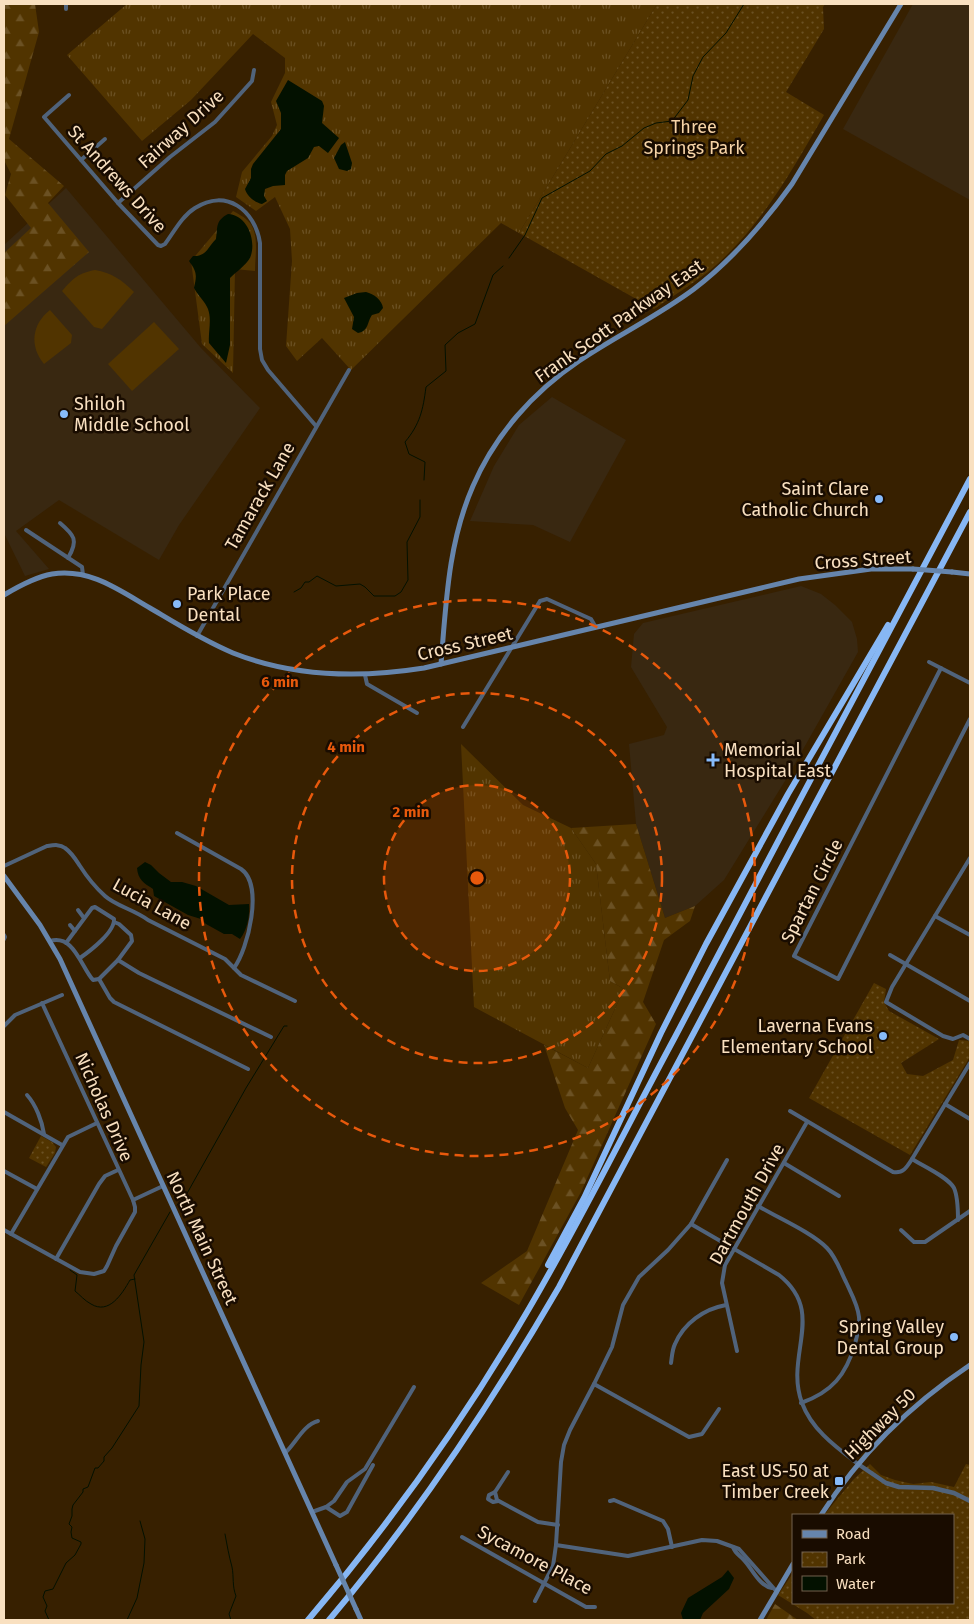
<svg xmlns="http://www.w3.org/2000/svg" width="974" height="1624" font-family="'Fira Sans',sans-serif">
<defs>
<pattern id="grass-tufts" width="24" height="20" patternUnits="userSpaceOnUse" patternTransform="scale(1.25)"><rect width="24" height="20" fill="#513400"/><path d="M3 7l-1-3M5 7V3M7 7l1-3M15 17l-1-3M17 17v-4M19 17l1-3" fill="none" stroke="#6b5123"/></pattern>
<pattern id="forest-firs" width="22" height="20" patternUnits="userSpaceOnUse" patternTransform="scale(1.25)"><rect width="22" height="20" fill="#513400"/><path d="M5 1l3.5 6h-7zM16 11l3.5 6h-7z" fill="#6b5123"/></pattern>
<pattern id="park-dots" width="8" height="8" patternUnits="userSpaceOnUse" patternTransform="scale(1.25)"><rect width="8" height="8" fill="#513400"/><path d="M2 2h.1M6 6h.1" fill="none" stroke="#6b5123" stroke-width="1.8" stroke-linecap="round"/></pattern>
</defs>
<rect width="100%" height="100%" fill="#372000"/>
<g fill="#392811">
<polygon points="913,4 970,4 970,200 843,129"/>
<polygon points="66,188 201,348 260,408 179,525 159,560 59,500 16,531 49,569 25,576 4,533 4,245"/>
<polygon points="552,397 626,440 570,542 533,525 470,521 494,466 519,425"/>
<polygon points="801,586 821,594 835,605 852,622 857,639 858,652 788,776 724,880 695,906 665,918 636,824 629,744 664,735 667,727 631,667 634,634 643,623"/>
</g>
<g fill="url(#grass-tufts)">
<polygon points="127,4 657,4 519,233 501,223 351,370 322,338 297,361 286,346 292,261 290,229 275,197 256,211 236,197 242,172 272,136 277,125 271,102 285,73 285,58 253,34 191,100 142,141 67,55"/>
<path d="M 233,211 C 238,214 243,216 247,220 C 260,231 255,255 255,271 L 235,269 L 233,373 L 202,344 L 191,261 Z"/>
<polygon points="461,744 523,805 571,828 596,864 610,981 624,989 588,1068 474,1007"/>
</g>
<g fill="url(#forest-firs)">
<polygon points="4,4 35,4 39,32 9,139 64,186 48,203 89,252 4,326 4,253 31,228 5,195 11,174 4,160"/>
<polygon points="636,824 665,918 695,906 690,921 664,940 643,1002 656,1024 581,1192 519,1305 481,1283 527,1251 578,1130 565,1108 544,1045 588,1068 624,989 610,981 596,864 571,828"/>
<polygon points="775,1604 798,1620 766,1620"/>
</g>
<g fill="url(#park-dots)">
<path d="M 657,4 L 825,4 L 823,7 L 824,29 L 786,92 L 824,115 C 791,172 760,229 708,272 C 691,285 671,297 654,309 L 519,233 Z"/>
<polygon points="874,983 886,989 884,1002 889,1011 939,1039 901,1063 907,1074 923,1076 953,1060 959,1040 970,1041 970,1057 910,1155 809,1098"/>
<polygon points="41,1136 52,1142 56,1147 55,1153 46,1167 29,1158"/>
<polygon points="870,1464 881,1475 895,1480 913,1484 931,1482 954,1487 966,1464 970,1465 970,1620 816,1620 807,1613 778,1595 793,1573 793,1603 953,1603 953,1515 824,1515 853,1480"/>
</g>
<g fill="#513400">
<path d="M 95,270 C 112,273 122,280 134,292 L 102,329 L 94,327 L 62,291 C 73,278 79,273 95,270 Z"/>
<path d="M 50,310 L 72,335 L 71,343 L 44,364 C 29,346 32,324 50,310 Z"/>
<polygon points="154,322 179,349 132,391 108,364"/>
</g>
<g fill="#031100">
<path d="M 288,80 L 322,101 L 324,106 L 322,123 L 339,138 L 328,153 L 319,146 L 314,147 L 308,158 L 287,171 L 285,175 L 285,185 L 273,186 L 265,189 L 264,196 L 267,201 L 262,204 C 254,202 247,196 245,189 L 251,178 L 251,169 L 253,164 L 281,129 L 281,113 L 276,101 Z"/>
<polygon points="345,142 352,163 351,169 347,171 339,169 334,158 341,145"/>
<path d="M 228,214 C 248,215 257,242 250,258 C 246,265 236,272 230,278 L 230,345 L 226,363 L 209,343 C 208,332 212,320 208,309 C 205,301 198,296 194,288 C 197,275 197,272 189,261 L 193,256 C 206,257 208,247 216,239 C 218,227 215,221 228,214 Z"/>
<path d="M 366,292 C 374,294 382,300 383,308 L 379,313 L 372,315 C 367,322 369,331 358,333 L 352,329 L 354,317 L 344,298 L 357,293 Z"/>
<path d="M 145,862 L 151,865 L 159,873 L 171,882 L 182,882 L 196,886 L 229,905 L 249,904 C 250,916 247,930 240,939 L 232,934 L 224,934 L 206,924 L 201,919 L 188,915 L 154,896 L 153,889 C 144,883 138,880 137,868 Z"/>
<polygon points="728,1570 734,1578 729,1589 703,1613 700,1620 683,1620 681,1613 688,1598 722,1577"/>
</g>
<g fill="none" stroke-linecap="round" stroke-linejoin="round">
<g stroke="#031100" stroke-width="1">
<polyline points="509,258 525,235 542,198 590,171 606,154 622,146 644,128 656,123 672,121 688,100 693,76 703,57 726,33 744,4"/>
<path d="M 424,480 L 425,462 L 409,454 L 405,442 C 420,424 423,410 426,387 L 446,371 L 445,345 L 458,333 L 475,324 L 493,275 L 503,266"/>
<polyline points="294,592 301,588 305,582 309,582 317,576 336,586 360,584 365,587 374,596 395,596 401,592 408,580 407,542 420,517 420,500"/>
<polyline points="177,1205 185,1197 246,1088 284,1026 287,1026"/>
<path d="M 70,1270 L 77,1275 L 75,1291 C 80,1295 85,1301 91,1304 C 109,1315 122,1294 130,1280 L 135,1279"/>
<path d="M 225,1534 C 227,1545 229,1556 232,1567 C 234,1577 232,1586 236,1596 L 229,1614 L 231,1620"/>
<polyline points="49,1620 45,1611 47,1606 43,1597 45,1591 53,1589 66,1563 75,1555 81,1544 81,1542 72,1538 71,1532 72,1527 69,1524 72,1516 72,1509 73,1505 83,1492 83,1489 88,1487 95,1468 98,1468 104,1461 104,1457 112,1448 139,1406 141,1365 144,1342 134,1275 170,1212"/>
<polyline points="127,1620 137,1598 144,1563 145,1539 140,1521"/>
</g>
<g stroke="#50637b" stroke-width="4">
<polyline points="66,4 66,9"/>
<path d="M 69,95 L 44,117 L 118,203 L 158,245 L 161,246 L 165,244 C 174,232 182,216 195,208 C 226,188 255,210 260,243 L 260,349 L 262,360 L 268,370 L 316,426"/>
<polyline points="81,160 105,139"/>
<polyline points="118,203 170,157 215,122 252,81 254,70"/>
<path d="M 60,523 C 74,535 79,540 68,558"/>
<polyline points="26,530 82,567 83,575"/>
<polyline points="197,636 349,370"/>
<polyline points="929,662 970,683"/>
<polyline points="941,668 794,956 838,979 970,719"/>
<polyline points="365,675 367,684 417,713"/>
<polyline points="463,727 540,601 547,599 582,615 591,619 595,626"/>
<path d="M 177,833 L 241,869 C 264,885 248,949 234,968"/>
<polyline points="970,858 892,987 886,1002 943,1036 953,1039 963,1035 970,1039"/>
<path d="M 4,866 L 47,846 C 54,845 60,844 65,848 C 72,853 76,860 80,866 C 87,877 95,887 105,896 C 116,906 135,910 148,920 L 225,959 L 241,975 L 295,1001"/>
<polyline points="78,910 84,918"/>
<polyline points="935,916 970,935"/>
<polyline points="114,922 119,924 131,935 132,941 118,960"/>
<polyline points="70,925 75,931"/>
<polyline points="4,935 5,937 4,939"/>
<path d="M 50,941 C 74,934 81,967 93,980 L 99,979 L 110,998 L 114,1002 L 248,1069"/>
<path d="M 66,943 L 92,908 L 95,907 L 114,919 C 115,932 90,951 80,958"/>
<polyline points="890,955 970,1001"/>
<polyline points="99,979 118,960 139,973 271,1037"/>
<polyline points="4,1026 15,1015 62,995"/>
<path d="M 27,1095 C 36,1105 42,1121 44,1134"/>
<polyline points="945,1104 970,1119"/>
<path d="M 790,1111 L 893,1172 C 903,1174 907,1167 912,1159 L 970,1063"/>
<polyline points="4,1112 62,1145"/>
<path d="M 912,1159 C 923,1166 948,1177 954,1188 C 958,1197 958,1210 958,1220"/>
<polyline points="784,1163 839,1196"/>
<polyline points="4,1171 37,1189"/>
<polyline points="133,1200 163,1186"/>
<path d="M 758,1206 C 778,1218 811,1232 827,1248 C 836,1257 840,1270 846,1282 C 851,1293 858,1305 859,1317 C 860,1327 857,1335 855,1344 C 846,1375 832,1392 801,1403"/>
<path d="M 691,1224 L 779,1275 C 827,1313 784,1355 802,1403 C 812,1430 836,1447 858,1464"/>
<polyline points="4,1230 80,1272 94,1274 104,1271 107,1266 116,1246 135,1212 135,1207 133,1200 42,1003"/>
<polyline points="901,1230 914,1242 925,1242 970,1211"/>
<polyline points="11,1234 68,1137 97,1123"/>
<polyline points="56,1259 99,1184 105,1176 118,1170"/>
<polyline points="737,1351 722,1283 725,1265 807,1122"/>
<path d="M 671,1363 C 672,1357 672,1350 675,1344 C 684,1323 704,1309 726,1305"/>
<polyline points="594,1384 689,1437 702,1434 719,1409"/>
<path d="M 285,1453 C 296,1443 303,1425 318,1421"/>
<polyline points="508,1472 495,1492 497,1500 538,1522 558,1525"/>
<polyline points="495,1492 489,1495 488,1499 493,1502 498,1501"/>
<polyline points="610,1501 614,1500 663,1521 668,1529 672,1547"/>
<polyline points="326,1507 334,1501 347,1482 365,1469 414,1387"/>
<polyline points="312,1512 326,1507 340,1516 347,1512 373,1465"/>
<polyline points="462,1537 586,1607 595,1607"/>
<polyline points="556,1545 628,1556 702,1540 717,1541 739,1549 777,1592"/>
<path d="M 733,1547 C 735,1553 739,1555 743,1559 C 752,1568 759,1586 772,1588"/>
<polyline points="535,1601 553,1566 556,1545 561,1462 564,1445 570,1430 594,1384 612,1347 623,1305 639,1277 668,1250 691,1224 727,1160"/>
</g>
<polyline stroke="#50637b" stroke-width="4.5" points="858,1464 886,1483 899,1487 933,1488 954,1493 970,1501"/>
<g stroke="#6685ac" stroke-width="5">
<polyline points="952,572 970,574"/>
<path d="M 4,595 C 19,586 35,577 52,574 C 90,568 119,590 150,608 C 177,624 204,641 233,653 C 294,677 361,678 424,668 L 799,579 L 871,569 L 913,569"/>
<path d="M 441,664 C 446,604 448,543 473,486 C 495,435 533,392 579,361 C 616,336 658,316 694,289 C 732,260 764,223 792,184 L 901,4"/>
<polyline points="4,876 40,925 60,959 336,1565"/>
<path d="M 821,1515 C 860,1454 910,1405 970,1365"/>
<polyline points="356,1609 361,1620"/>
<polyline points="760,1620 793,1564"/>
</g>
<g stroke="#87b7f4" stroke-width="6">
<polyline points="548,1265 584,1198 661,1033 706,944 788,794 888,625"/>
<path d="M 308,1620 C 390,1524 463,1421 527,1312 C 580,1222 626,1128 675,1037 C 773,851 871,664 970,479"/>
<path d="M 329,1620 C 416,1517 491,1404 559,1287 L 970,512"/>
</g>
<g stroke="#6685ac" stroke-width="5">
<polyline points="913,569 952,572"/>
<polyline points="336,1565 356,1609"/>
</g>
</g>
<circle cx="477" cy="878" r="93" fill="#e8590c" fill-opacity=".12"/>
<g fill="none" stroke="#e8590c" stroke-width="2.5" stroke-dasharray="9 6">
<circle cx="477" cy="878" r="93"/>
<circle cx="477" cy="878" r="185"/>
<circle cx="477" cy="878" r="278"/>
</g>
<g fill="#87bbfb" stroke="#190c00" stroke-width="2">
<circle cx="64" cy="414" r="5"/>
<circle cx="879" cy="499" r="5"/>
<circle cx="177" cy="604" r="5"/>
<path d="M710.5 752.5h5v5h5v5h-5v5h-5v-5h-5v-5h5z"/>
<circle cx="883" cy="1036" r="5"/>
<circle cx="954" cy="1337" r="5"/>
<rect x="834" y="1476" width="10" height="10" rx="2.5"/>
</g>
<g text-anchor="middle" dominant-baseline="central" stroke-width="5" stroke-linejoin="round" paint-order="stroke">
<g font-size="18" fill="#f6d3a6" stroke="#190c00">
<text x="694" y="127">Three<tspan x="694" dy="21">Springs Park</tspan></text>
</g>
<g font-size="18" fill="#f9e0c0" stroke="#190c00">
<text transform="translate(181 129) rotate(-42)">Fairway Drive</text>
<text transform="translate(117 179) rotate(48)">St Andrews Drive</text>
<text transform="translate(619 321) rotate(-35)">Frank Scott Parkway East</text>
<text transform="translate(260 496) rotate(-60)">Tamarack Lane</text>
<text transform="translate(863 560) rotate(-4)">Cross Street</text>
<text transform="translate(465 644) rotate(-13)">Cross Street</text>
<text transform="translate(812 891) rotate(-63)">Spartan Circle</text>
<text transform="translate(152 904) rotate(29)">Lucia Lane</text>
<text transform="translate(104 1107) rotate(66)">Nicholas Drive</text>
<text transform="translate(747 1204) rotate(-61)">Dartmouth Drive</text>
<text transform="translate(202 1238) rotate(65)">North Main Street</text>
<text transform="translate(880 1424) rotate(-45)">Highway 50</text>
<text transform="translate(535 1560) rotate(28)">Sycamore Place</text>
</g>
<g font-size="18" fill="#f9e0c0" stroke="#190c00" text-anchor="end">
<text x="74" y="404" text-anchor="start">Shiloh<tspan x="74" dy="21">Middle School</tspan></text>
<text x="869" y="489">Saint Clare<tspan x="869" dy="21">Catholic Church</tspan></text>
<text x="187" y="594" text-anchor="start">Park Place<tspan x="187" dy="21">Dental</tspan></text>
<text x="724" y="750" text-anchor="start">Memorial<tspan x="724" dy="21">Hospital East</tspan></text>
<text x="873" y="1026">Laverna Evans<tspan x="873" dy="21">Elementary School</tspan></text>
<text x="944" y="1327">Spring Valley<tspan x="944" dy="21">Dental Group</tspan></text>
<text x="829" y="1471">East US-50 at<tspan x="829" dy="21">Timber Creek</tspan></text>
</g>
</g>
<circle cx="477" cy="878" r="8" fill="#e8590c" stroke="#190c00" stroke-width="2.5"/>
<g font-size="15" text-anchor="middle" font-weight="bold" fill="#e8590c" stroke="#190c00" stroke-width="5" stroke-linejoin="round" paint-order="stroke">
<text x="280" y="687">6 min</text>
<text x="346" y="752">4 min</text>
<text x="411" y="817">2 min</text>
</g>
<rect width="974" height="1624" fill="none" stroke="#f9e0c0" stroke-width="10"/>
<rect x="792" y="1514" width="162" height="90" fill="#190c00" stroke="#73614d"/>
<rect x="802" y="1530" width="25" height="8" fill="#6685ac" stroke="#73614d"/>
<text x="836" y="1539" font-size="15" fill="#f9e0c0">Road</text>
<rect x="802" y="1552" width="25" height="15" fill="url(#park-dots)" stroke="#73614d"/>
<text x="836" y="1564" font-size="15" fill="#f9e0c0">Park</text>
<rect x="802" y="1576" width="25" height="15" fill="#031100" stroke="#73614d"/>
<text x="836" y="1589" font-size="15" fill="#f9e0c0">Water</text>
</svg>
